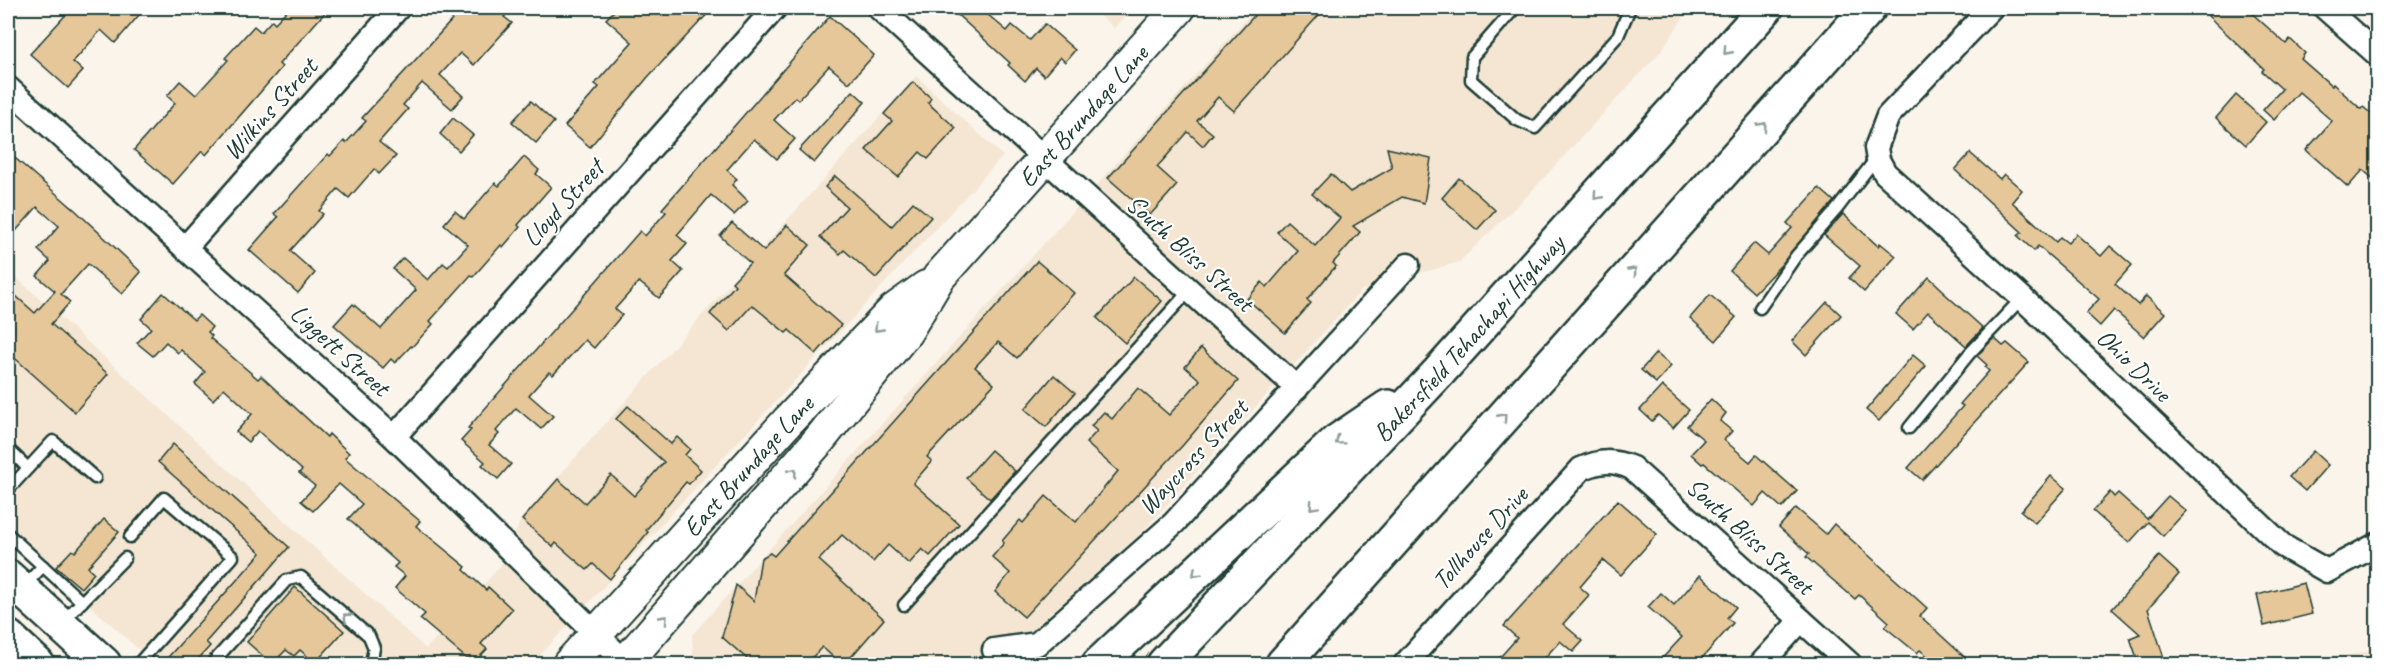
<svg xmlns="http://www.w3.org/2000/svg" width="2385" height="672" font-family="Caveat,sans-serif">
<rect width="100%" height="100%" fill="#faf4eb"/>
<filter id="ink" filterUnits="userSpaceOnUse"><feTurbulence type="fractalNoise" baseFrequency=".0167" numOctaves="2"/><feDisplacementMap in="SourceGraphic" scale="12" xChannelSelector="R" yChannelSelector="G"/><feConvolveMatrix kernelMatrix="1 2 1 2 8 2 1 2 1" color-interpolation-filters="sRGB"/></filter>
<g filter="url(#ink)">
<g fill="#f4e6d2">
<polygon points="1091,8 1133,8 1114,28"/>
<polygon points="1256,8 1690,8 1661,51 1529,194 1459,262 1362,290 1140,534 1030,631 1005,664 705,664 693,654 692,635"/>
<polygon points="916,76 1003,156 532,664 155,664 8,532 8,270 426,649 503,563 522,517"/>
<polygon points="2377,650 2377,664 2294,664"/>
</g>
<g fill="#e6c799" stroke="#1f3d34" stroke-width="1.5">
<polygon points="72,8 145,8 115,43 101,30 73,62 83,71 68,88 30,54"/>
<polygon points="289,8 329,8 279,64 282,67 206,155 202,151 173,184 134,150 175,103 167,96 180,81 196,95 228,60 225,58 254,26 261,32 272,20 275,23"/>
<polygon points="460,8 512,8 504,17 512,23 474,65 460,53 440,75 463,96 452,109 422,83 403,105 408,109 379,142 396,156 379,174 374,169 349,198 338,189 319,211 323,214 290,251 315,273 298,293 249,250 278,217 274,214 328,154 330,156 344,141 346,143 366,121 362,118 452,20 451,18"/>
<polygon points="617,8 713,8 648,77 590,147 565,126 599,87 595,84 632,42 606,19"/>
<polygon points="950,8 980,8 1007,31 1012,25 1030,40 1045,24 1075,50 1065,62 1060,57 1044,76 1036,68 1025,81 1008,65 1010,63"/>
<polygon points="1261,8 1325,8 1234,111 1218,97 1197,121 1213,134 1203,146 1188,132 1157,167 1177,185 1150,215 1108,178"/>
<polygon points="2215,8 2246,8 2286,44 2290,39 2305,53 2301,59 2332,86 2333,84 2361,109 2363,107 2378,119 2378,183 2363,170 2348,187 2306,150 2332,121 2299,92 2274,120 2263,110 2282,89 2262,71 2264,69 2208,16"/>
<polygon points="830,16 874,55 849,83 829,66 798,100 795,97 774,120 795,139 777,159 754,139 727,170 737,179 732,185 748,201 734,215 711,195 677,235 687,244 672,261 683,271 659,298 639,282 615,309 622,315 594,348 585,340 553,375 549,372 529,395 553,416 541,429 516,408 496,431 499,434 489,445 511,464 498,479 482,465 485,462 461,441 471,430 468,428 640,231 645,236 666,212 662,209"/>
<polygon points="913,82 931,98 928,103 956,128 928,159 920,152 898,177 866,150 892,121 884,114"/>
<polygon points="853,91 865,102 814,163 799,150"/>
<polygon points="2236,95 2266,122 2246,145 2216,118"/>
<polygon points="531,101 554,122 536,143 512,122"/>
<polygon points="453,118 473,135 459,151 440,134"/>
<polygon points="1387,148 1431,158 1424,203 1402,197 1353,226 1360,232 1333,263 1336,266 1307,300 1311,303 1285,333 1247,299 1262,282 1267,287 1298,251 1277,232 1287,221 1315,246 1340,218 1312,194 1331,174 1350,192 1392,168"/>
<polygon points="8,152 75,210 141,272 122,294 88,264 61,294 70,302 51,324 108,374 75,412 8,352 8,289 35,313 55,291 37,276 50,261 38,250 59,226 37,207 8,240"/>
<polygon points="1970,153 2000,179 2004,174 2022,190 2012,202 2056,242 2060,237 2068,243 2076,234 2101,256 2110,246 2132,265 2115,284 2138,305 2146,296 2165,313 2144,337 2114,310 2100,326 2086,313 2099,299 2038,246 2034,251 2018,236 2022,232 1955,170"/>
<polygon points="524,157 539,170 536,174 551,187 518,225 520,227 503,247 501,245 473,277 471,275 430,321 433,324 412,347 411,346 395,363 391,359 383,368 334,325 353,304 381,329 416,290 393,269 403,258 428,280 443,263 448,267 468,245 444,224 455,211 464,219 495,183 499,186"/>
<polygon points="835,176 892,226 913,202 931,217 876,278 844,250 840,254 820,237 847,207 825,187"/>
<polygon points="1459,178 1495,210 1477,230 1442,198"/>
<polygon points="1819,188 1834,201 1782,264 1754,293 1730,271 1754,243 1768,255 1792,228 1787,223"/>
<polygon points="1843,214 1878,246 1880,243 1896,256 1864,292 1849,278 1860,266 1824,235"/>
<polygon points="732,223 764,251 787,225 810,245 784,275 841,325 816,354 789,330 786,333 752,305 729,331 710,314 735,285 732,282 750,263 720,236"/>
<polygon points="1037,261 1074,293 1017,358 998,342 975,367 994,384 927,457 932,461 913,483 959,524 930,556 922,549 909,564 888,545 873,562 842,535 819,560 884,619 845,664 841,664 822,647 806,664 753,664 722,637 736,585 754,601 761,558 770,553 774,556"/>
<polygon points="1134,277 1162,301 1125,343 1097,318"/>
<polygon points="1929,277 1945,292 1944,293 1983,328 1966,346 1928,312 1913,329 1896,314"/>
<polygon points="163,293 194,320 199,315 212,327 208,332 212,336 210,338 258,379 261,376 327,437 329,434 349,453 345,458 420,521 416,526 466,567 464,570 486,590 488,587 512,609 481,644 487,649 473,664 420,619 425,614 395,588 405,576 394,567 398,563 348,519 362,504 339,484 313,511 301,501 315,486 299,473 302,470 258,431 248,442 236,432 252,414 224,388 213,400 195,384 205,372 181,350 178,353 166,342 153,356 137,343 151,328 141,319"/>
<polygon points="1710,295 1736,317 1716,341 1690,318"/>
<polygon points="1827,302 1841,315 1806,355 1792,341"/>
<polygon points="1994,338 2003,346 2007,343 2029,362 1922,480 1908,468 1963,406 1960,404 1989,371 1985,367 1987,365 1977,356"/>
<polygon points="1201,348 1238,381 1183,445 1024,617 995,592 1010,573 992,557 1004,543 1002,541 1020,520 1023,523 1046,496 1076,522 1118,471 1086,443 1097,431 1091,426 1104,412 1112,419 1138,388 1169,415 1200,380 1185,367"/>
<polygon points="1656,353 1671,366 1656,383 1641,370"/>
<polygon points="1913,355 1926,366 1879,421 1866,410"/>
<polygon points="1054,375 1075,393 1046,427 1025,409"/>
<polygon points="1662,386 1689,410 1673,428 1658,415 1652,421 1640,410"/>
<polygon points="1711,399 1726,413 1720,421 1732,431 1724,440 1750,462 1756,455 1797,491 1782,508 1765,493 1754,506 1704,463 1702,464 1691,454 1704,440 1687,426"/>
<polygon points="628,406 671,444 677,437 690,449 685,455 701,470 689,484 686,482 646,530 648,532 610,579 593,564 587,570 556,543 553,547 522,520 558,479 585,503 611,475 634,496 664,462 616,419"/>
<polygon points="173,444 289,547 206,642 210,646 194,664 162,664 261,553 158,462"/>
<polygon points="991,450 1015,471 990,499 966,478"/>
<polygon points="2313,451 2328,465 2305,491 2289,477"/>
<polygon points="2051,476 2066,488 2035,523 2021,511"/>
<polygon points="2110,492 2114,497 2118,493 2147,519 2168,496 2186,511 2163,536 2148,522 2129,543 2093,511"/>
<polygon points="1618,500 1657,534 1621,575 1603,560 1580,587 1589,595 1563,624 1583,641 1573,652 1560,641 1539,664 1494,664 1517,638 1504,626"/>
<polygon points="1796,508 1826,534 1834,524 1927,608 1920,616 1972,664 1937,664 1920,650 1917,653 1885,627 1889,622 1859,595 1855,599 1806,557 1809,554 1779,527"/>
<polygon points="104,519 119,532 88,567 94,573 81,588 56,567 72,550 75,552"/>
<polygon points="2159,556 2179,574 2148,609 2166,664 2139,664 2130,638 2140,634 2112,609"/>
<polygon points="1700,575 1736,607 1727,618 1733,623 1697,664 1657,664 1682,637 1648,607 1661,593 1674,605"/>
<polygon points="2304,583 2312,614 2264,626 2257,595"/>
<polygon points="295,587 344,631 315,663 300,650 294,656 286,650 272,664 247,642"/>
</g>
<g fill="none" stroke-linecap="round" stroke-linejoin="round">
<defs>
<g id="lane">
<polyline points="1515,8 1472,57 1471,80 1517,120 1535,128 1618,36 1630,8"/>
<polyline points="1760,308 1796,256 1837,209 1877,157"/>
<polyline points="1909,428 1969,354 2022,298"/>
<polyline points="8,449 28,468"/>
<polyline points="8,490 53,441 95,478"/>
<polyline points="8,534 82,602"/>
<polyline points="130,537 164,498 233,557 138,664"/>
<polyline points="23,587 43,566"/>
<polyline points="904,605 1189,291"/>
<polyline points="62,622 125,558"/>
<polyline points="220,664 215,660 287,580 301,577 369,636 374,648 371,664"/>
</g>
<g id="street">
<polyline points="879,8 1297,388"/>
<polyline points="1991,8 1888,116 1876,148 1878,160 1885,173 2022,298 2283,546 2327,571 2378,544"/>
<polyline points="2325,8 2378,55"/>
<polyline points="8,88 394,437 625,662"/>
<polyline points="185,248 398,8"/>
<polyline points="394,437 775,8"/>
<polyline points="994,650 1037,644 1174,523 1408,265"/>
<path d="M 1405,664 L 1581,469 C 1600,460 1613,460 1632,468 L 1850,664"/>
<polyline points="1761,664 1801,620"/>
</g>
<g id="secondary">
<path id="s1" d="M 569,664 L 788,421 L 894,310 L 926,287"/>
<path id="s2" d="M 624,664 L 820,439 L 906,332 L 939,277 L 1179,8"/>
</g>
<g id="highway">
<polyline points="8,577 104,664"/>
<polyline points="8,637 37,664"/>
<polyline points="625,662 628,664"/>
<polyline points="1099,664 1336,442 1388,407"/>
<path id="s3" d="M 1164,664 L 1439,372 L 1766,8"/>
<polyline points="1283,664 1869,8"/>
</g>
</defs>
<use href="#lane" stroke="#1f3d34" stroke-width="15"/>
<use href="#street" stroke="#1f3d34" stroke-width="27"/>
<use href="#secondary" stroke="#1f3d34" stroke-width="36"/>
<use href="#highway" stroke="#1f3d34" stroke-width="38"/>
<use href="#lane" stroke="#fff" stroke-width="10"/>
<use href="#street" stroke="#fff" stroke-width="22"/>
<use href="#secondary" stroke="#fff" stroke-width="32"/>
<use href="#highway" stroke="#fff" stroke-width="33"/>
</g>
<defs><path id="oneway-chevron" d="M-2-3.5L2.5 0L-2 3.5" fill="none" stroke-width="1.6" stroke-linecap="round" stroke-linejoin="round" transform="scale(1.5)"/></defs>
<g stroke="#8f9e9a">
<use href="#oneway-chevron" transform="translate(1727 51) rotate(132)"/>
<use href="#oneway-chevron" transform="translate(1763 126) rotate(-48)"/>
<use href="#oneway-chevron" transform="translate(1597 196) rotate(132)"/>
<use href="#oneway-chevron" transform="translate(1633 271) rotate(-48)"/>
<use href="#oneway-chevron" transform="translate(878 328) rotate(134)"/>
<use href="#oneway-chevron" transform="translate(1503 417) rotate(-48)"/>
<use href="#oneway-chevron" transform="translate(1339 441) rotate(143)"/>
<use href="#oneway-chevron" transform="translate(793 472) rotate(-50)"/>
<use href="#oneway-chevron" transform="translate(1313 506) rotate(133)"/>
<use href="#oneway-chevron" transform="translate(1196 573) rotate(137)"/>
<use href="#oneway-chevron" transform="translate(347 617) rotate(-139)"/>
<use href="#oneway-chevron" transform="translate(664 619) rotate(-48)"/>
</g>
</g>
<g text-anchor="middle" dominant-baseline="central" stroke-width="4.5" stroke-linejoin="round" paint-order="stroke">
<g font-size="26" fill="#1f3d34" stroke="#fff">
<text transform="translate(270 109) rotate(-48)">Wilkins Street</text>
<text stroke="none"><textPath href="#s2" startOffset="716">East Brundage Lane</textPath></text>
<text transform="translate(563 203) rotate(-48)">Lloyd Street</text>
<text transform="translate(1190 253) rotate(42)">South Bliss Street</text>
<text stroke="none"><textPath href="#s3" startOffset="446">Bakersfield Tehachapi Highway</textPath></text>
<text transform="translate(340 350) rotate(42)">Liggett Street</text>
<text transform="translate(2134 365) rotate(44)">Ohio Drive</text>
<text transform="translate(1193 457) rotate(-47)">Waycross Street</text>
<text stroke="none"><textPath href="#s1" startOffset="267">East Brundage Lane</textPath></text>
<text transform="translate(1750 536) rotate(42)">South Bliss Street</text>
<text transform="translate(1480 538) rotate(-48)">Tollhouse Drive</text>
</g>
</g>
<rect width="2385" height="672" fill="none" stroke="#fff" stroke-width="30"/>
<rect x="15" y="15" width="2355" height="642" fill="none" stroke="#1f3d34" stroke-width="2" filter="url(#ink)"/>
</svg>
